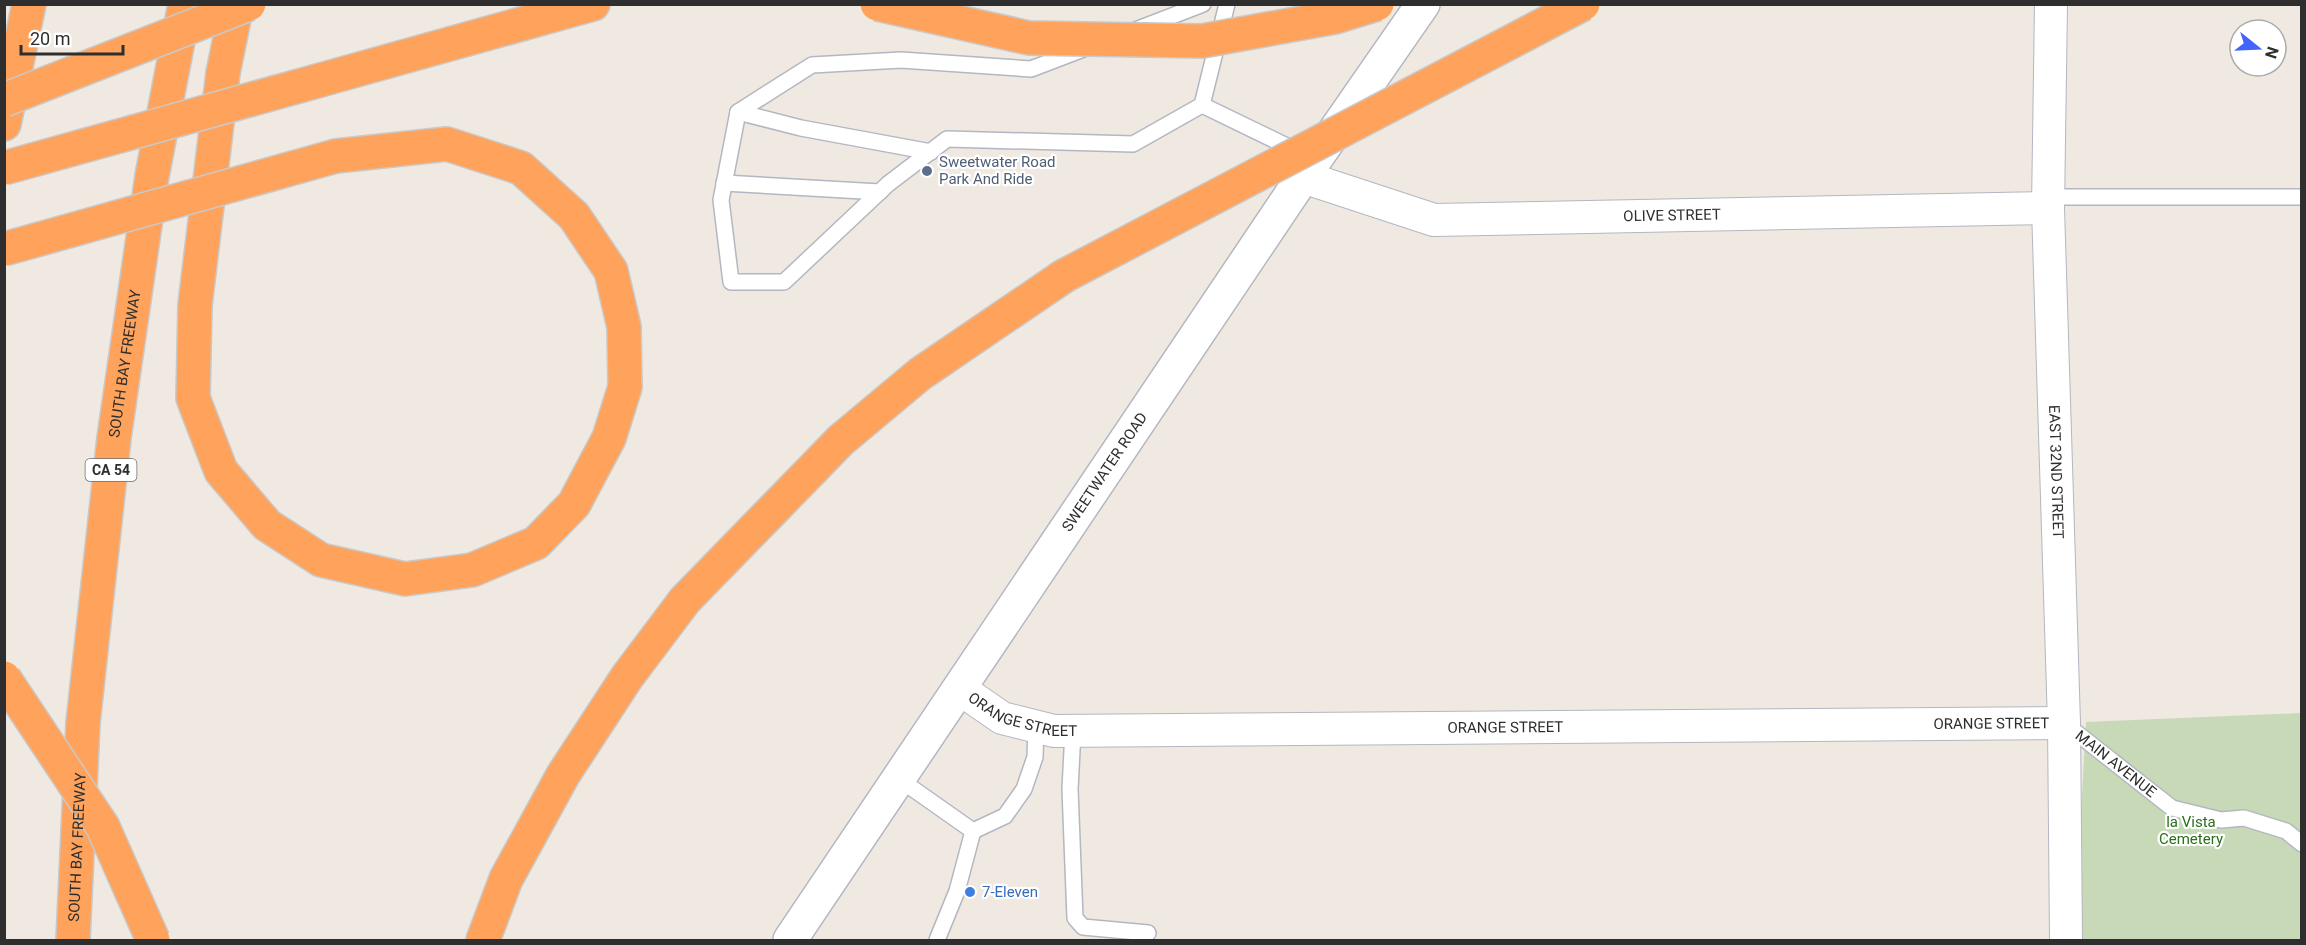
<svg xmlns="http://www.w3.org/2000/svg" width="2306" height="945" font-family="Roboto,sans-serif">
<rect width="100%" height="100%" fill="#efe9e1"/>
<polygon fill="#c8d9b8" points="2301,713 2301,940 2074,940 2086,722"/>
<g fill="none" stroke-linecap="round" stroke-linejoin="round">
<defs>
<g id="lane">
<polyline points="1133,31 1203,4"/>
<polyline points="1086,48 1031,69 901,60 812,65 738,112 721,200 731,282 784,282 888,184 947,139 1133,144 1202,105 1227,4"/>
<polyline points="1202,105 1299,152"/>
<polyline points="738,112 801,128 931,152"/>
<polyline points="724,183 880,192"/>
<polyline points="2048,197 2302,197"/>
<path id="s1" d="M 2064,723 L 2172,808 L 2221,820 L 2244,818 L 2286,831 L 2302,844"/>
<polyline points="1073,731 1070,789 1075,918 1083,927 1148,933"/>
<polyline points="899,779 973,831 957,891 937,940"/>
<polyline points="973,831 1005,816 1024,789 1035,757 1036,727"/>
</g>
<g id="street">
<path id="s2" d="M 2051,4 L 2048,208 L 2064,723 L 2066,940"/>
<path id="s3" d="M 1303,177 L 1434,220 L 2048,208"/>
<path id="s4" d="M 960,689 L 1002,718 L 1054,731 L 2064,723"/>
</g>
<g id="secondary">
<path id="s5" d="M 790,940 L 1303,177 L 1423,4"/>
</g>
<g id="highway">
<polyline points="237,4 223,73 195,305 193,398 221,471 267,525 321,560 405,579 472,570 536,543 574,504 609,438 625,387 624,327 611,271 574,216 521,168 447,144 336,156"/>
<polyline points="317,81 593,4"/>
<polyline points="4,124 29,4"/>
<path id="s6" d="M 73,940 L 83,723 L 114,438 L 152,176 L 185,4"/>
<polyline points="483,940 506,879 563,775 627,677 685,600 841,440 920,374 1064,276"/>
</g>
</defs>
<use href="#lane" stroke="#b4b7c1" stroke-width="18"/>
<use href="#street" stroke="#b4b7c1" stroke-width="34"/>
<use href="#secondary" stroke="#b4b7c1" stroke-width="36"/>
<use href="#highway" stroke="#c9c9c9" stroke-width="36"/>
<use href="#lane" stroke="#fff" stroke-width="15"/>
<use href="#street" stroke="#fff" stroke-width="32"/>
<use href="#secondary" stroke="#fff" stroke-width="33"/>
<use href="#highway" stroke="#ffa35c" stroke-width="33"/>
<defs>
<g id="highway-bridge">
<polyline points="877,4 1029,38 1202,41 1335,17 1377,4"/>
<polyline points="4,100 249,4"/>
<polyline points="4,168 317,81"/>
<polyline points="4,249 336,156"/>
<polyline points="1064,276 1583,4"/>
<polyline points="4,678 103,827 153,940"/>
</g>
</defs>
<use href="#highway-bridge" stroke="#c9c9c9" stroke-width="36" stroke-linecap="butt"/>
<use href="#highway-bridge" stroke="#ffa35c" stroke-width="33"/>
</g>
<circle fill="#5c6f8a" stroke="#fff" stroke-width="2" cx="927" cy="171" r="6"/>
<circle fill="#3f7fe0" stroke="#fff" stroke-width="2" cx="970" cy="892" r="6"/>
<g text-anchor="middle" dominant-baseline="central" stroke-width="4.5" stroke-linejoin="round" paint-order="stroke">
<rect fill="#fff" stroke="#6d6d6d" stroke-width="1.5" x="85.5" y="459" width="51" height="22" rx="4.5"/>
<g font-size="14" font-weight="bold" fill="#2e2e2e">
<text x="111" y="470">CA 54</text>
</g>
<g font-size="15" fill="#4e5e75" stroke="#fff" text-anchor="start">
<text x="939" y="162">Sweetwater Road<tspan x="939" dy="17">Park And Ride</tspan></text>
</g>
<g font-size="15" fill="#2e2e2e" stroke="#fff">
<text stroke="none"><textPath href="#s3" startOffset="376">OLIVE STREET</textPath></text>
<text stroke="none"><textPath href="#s6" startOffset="579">SOUTH BAY FREEWAY</textPath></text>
<text stroke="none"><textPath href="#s5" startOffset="564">SWEETWATER ROAD</textPath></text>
<text stroke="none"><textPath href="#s2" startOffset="468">EAST 32ND STREET</textPath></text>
<text stroke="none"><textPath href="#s4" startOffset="70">ORANGE STREET</textPath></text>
<text stroke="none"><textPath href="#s4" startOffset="1042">ORANGE STREET</textPath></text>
<text stroke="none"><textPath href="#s4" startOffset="556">ORANGE STREET</textPath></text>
<text stroke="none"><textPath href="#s1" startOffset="66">MAIN AVENUE</textPath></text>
<text stroke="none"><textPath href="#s6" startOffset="93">SOUTH BAY FREEWAY</textPath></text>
</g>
<g font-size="15" fill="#2c6e1b" stroke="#fff">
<text x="2191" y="822">la Vista<tspan x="2191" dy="17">Cemetery</tspan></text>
</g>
<g font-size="15" fill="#366cbe" stroke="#fff" text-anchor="start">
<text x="982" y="892">7-Eleven</text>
</g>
</g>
<rect width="2306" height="945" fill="none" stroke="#2e2e2e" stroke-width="12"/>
<g transform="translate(2258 48) rotate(108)"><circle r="28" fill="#ffffff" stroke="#ababab" stroke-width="1.5"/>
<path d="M0-4.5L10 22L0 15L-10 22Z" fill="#4264fb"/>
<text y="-9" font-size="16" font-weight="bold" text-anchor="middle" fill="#2e2e2e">N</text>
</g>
<path d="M21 45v9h102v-9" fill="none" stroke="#2e2e2e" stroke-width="3"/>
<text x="30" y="45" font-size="18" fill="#2e2e2e" stroke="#ffffff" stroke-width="4.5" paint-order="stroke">20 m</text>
</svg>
